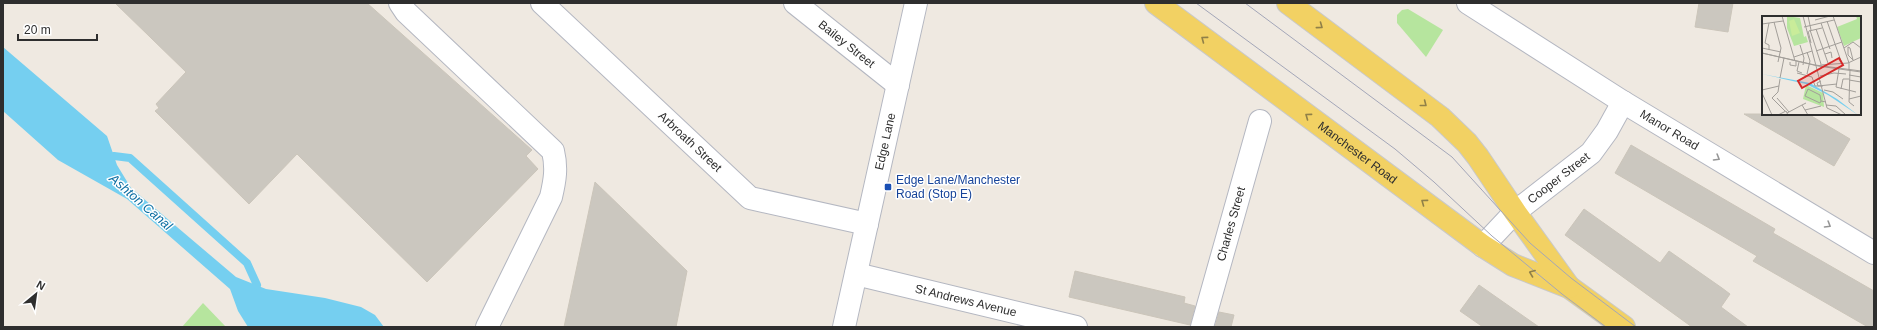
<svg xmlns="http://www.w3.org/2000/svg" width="1877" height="330" font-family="Arial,sans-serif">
<rect width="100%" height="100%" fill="#efe9e1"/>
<g fill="#b6e59e">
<polygon points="1408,9 1443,30 1426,57 1397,23 1397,15 1402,10"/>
<polygon points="203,303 226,327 182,327"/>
</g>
<polygon fill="#75cff0" points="3,47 107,136 117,165 131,188 236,277 266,289 325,298 361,307 375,315 384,327 248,327 238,311 230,289 127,199 58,160 3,111"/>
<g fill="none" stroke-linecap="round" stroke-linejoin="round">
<polyline stroke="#75cff0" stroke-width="8" points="114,156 130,158 247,263 257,285"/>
</g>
<g fill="#cbc7bf" stroke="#cbc5ba">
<polygon points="115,3 367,3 532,150 526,156 538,169 427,282 297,154 249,204 155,111 159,108 156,104 186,72"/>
<polygon points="1699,3 1733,3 1728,32 1695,27"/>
<polygon points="1744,114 1808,114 1850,139 1834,166"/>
<polygon points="1631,145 1775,229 1773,233 1874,291 1874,327 1868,327 1753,261 1757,256 1615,173"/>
<polygon points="595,182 687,271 676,327 564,327"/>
<polygon points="1584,209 1660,263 1669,251 1722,288 1730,294 1721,307 1748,327 1692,327 1634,285 1565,235"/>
<polygon points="1075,271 1185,297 1184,303 1195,306 1190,325 1069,297"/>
<polygon points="1479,285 1539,327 1483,327 1460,311"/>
<polygon points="1219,312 1234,315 1231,327 1215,327"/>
</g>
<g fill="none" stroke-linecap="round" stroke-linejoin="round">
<defs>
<g id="minor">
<path d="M 400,3 L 406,12 L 553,151 C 557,168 555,180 551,197 L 487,327"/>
<path id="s1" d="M 542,3 L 750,198 L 867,224"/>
<path id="s2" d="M 795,3 L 898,85"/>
<path id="s3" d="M 1468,3 L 1623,102 L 1874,253"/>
<path id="s4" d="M 1483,246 L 1515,212 L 1591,153 L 1607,131 L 1623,102"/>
<path id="s5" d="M 856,274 L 1076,327"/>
<path id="s6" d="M 844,327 L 916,3"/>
<path id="s7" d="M 1202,327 L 1260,121"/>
</g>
<g id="major">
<path id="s8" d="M 1156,3 L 1483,246 L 1513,265 L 1569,287 L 1624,327"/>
<polyline points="1288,3 1440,117 1467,143 1478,157 1515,212 1569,287"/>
</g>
</defs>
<use href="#minor" stroke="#b4b7c1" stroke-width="24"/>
<use href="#major" stroke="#c9c9c9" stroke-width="24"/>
<use href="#minor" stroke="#fff" stroke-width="22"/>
<use href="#major" stroke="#f2d163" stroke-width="22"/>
<g stroke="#a3a6b8" stroke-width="1">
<polyline points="1196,3 1395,149 1434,182 1492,236 1562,294 1606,327"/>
<polyline points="1245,3 1452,157 1530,243 1571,278 1636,327"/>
</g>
</g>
<defs><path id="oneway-chevron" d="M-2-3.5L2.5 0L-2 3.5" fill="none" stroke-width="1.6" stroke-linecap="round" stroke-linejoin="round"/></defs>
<g stroke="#908048">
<use href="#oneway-chevron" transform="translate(1320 26) rotate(36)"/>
<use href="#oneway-chevron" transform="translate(1204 39) rotate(-143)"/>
<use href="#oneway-chevron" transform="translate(1424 104) rotate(38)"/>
<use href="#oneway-chevron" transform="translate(1308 116) rotate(-144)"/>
<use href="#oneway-chevron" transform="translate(1424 202) rotate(-144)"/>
<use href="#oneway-chevron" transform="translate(1532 273) rotate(-159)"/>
</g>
<g stroke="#969696">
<use href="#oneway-chevron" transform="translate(1717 158) rotate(31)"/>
<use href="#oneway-chevron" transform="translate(1828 225) rotate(31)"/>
</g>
<rect fill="#1a4fb4" stroke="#fff" stroke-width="1.5" x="884" y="183" width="8" height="8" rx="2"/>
<g text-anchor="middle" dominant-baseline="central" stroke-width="3" stroke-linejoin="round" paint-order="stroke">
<g font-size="12" fill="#2e2e2e" stroke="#fff">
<text stroke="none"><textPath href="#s2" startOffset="66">Bailey Street</textPath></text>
<text stroke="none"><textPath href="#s3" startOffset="238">Manor Road</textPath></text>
<text stroke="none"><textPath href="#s1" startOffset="203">Arbroath Street</textPath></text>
<text stroke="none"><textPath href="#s6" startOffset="190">Edge Lane</textPath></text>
<text stroke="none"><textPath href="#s8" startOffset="251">Manchester Road</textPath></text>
<text stroke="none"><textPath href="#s4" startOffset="102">Cooper Street</textPath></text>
<text stroke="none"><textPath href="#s7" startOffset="107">Charles Street</textPath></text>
<text stroke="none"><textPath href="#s5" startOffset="113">St Andrews Avenue</textPath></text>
</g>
<g font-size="12" fill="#164399" stroke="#fff" text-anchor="start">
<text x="896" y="180">Edge Lane/Manchester<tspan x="896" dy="14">Road (Stop E)</tspan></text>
</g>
<g font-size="13" font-style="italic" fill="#0d6fa3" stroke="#fff">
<text transform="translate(141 202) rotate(41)">Ashton Canal</text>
</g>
</g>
<g transform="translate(1762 16)">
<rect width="99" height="99" fill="#efe9e1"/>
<path d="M 25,0 L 38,2 L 42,21 L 44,20 L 46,26 L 32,30 L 25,12 ZM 94,0 L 99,0 L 99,22 L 82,30 L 75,11 L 95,3 ZM 44,69 L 61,77 L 62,91 L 41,83 Z" fill="#b6e59e"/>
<path d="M 32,3 L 38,17 L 30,20 L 27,5 Z" fill="#c9ec9a"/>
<path d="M 0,58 L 48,67 L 75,83 L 96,99 L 66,79 L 44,68 Z" fill="#75cff0"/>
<path fill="none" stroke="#a29e99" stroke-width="1" d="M 20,0 L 33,45M 41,0 L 65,92 L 80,99M 46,0 L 49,14M 71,0 L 87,47 L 87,54M 53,4 L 68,0M 65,5 L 80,48M 12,6 L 19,32 L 16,46M 59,7 L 68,33M 0,8 L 21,5M 42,11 L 72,4M 54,13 L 66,47M 48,14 L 59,48M 46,15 L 49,27M 47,15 L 60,12M 38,29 L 42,42 L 41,49M 86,31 L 88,32 L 91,44 L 86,39 ZM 0,32 L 19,36M 82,32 L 91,26 L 99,32M 7,34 L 7,29 L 3,27 L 7,7M 54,35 L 80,26M 45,36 L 48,45 L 45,58M 0,37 L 56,50 L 99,56M 0,37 L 53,49 L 99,55M 63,38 L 69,36 L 70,42M 32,41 L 50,35M 28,46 L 28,49 L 34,50 L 34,45M 37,46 L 35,55 L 40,57M 58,49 L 86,47 L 99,41M 77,53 L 74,71 L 94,76M 88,54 L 87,86 L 92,90M 35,57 L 50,61 L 53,70 L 61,70M 87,59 L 99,61M 58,60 L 72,57 L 84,58M 18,62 L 22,42M 18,63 L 16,76 L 10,82 L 23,95M 87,64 L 99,66M 59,65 L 55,67 L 56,70 L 75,68M 79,73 L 81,63 L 87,63M 0,74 L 17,70M 62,74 L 71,76 L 81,83M 0,77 L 10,99M 15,82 L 27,96M 87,83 L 99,80M 59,85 L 58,87 L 43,80 L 46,73 L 58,79 L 59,85 L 64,86M 44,87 L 40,89 L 46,99M 64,89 L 74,90 L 84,99M 43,94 L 59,90M 25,97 L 40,89M 16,99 L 24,95 L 26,99"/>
<path fill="#d62828" fill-opacity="0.15" stroke="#d62828" stroke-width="2" d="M 77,42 L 81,49 L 40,72 L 36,65 Z"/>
<rect width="99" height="99" fill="none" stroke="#2e2e2e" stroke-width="2"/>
</g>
<rect width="1877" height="330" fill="none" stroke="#2e2e2e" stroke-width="8"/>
<g transform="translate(36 294) rotate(29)" stroke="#ffffff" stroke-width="3" paint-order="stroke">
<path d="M0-3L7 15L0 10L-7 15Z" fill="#2e2e2e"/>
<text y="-6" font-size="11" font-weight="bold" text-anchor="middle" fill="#2e2e2e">N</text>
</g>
<path d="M18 34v6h79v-6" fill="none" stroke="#2e2e2e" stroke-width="2"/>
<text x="24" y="34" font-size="12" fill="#2e2e2e" stroke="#ffffff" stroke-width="3" paint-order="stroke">20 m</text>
</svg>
